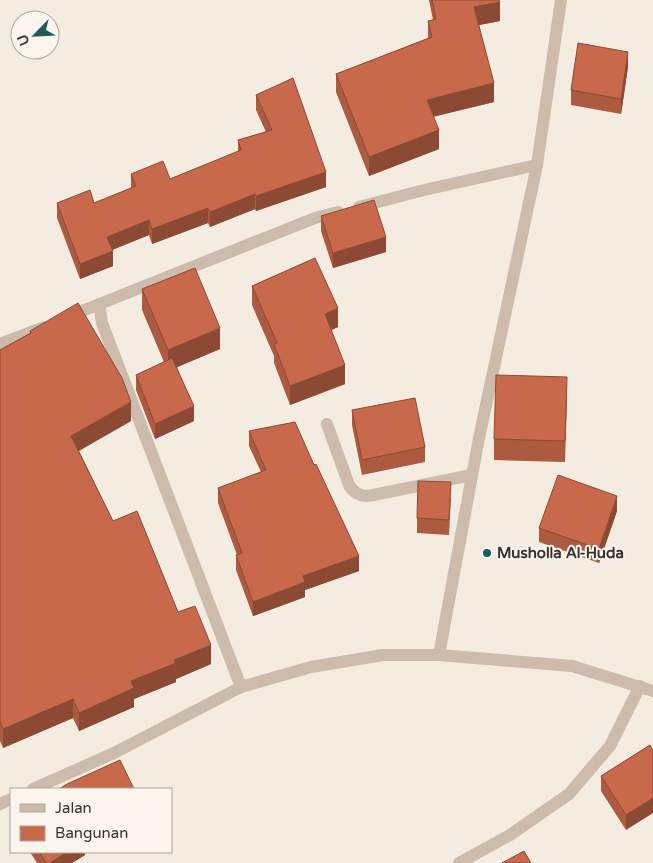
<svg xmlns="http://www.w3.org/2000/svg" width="653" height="863" font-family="'Varela Round',sans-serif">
<rect width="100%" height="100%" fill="#f4ebe1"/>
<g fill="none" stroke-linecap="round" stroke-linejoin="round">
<polyline stroke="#cdbbac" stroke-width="12" points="459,863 510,835 569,794 610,746 640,686"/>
<g stroke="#cdbbac" stroke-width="12">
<polyline points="359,207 424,190 537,165 561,0"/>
<polyline points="67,317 315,218 338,212"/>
<polyline points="0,344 44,327"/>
<path d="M 327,424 L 349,485 C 353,492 359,496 368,496 L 472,475"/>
<polyline points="439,655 479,438 537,165"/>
<polyline points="241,687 311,667 383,655 439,655 572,666 653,691"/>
<polyline points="33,789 114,753 241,687 102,323 99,304"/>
<polyline points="0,804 11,799"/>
</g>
</g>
<g fill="#ac5a40">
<polygon points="429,0 499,0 500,21 479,25 494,102 433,117 439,149 369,176 336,92 336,74 428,38 428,21 433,20"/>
<polygon points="628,67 621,114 571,105 571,90"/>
<polygon points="256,95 326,187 256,211 255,209 210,227 208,223 152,244 149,235 112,250 113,266 80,279 57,218 57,203 94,203 131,188 131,174 170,179 238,152 238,140 266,132 256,110"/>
<polygon points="321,216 386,252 333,268 321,231"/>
<polygon points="252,286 338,327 331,330 345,384 290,405 274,363 274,356 252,305"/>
<polygon points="142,289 220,349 177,367 194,421 155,439 136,390 136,375 164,362 142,310"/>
<polygon points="30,331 131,421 79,451 113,521 178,612 211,664 176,679 176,682 134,699 134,707 79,731 73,718 3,748 0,741 0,350 30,333"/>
<polygon points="567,398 565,462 494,460 494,439"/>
<polygon points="352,410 425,447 425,462 362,475 352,425"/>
<polygon points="249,431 359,571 305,590 305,597 253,616 236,570 236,555 237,555 218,503 218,488 261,472 249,446"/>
<polygon points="451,497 449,535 417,533 417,518"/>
<polygon points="617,511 599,563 539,542 539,528"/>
<polygon points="650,745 626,830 601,791 601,776"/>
<polygon points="30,852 85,852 85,855 72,863 37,863"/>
</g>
<g fill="#8c4a34">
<polygon points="500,2 500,21 474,26 474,7"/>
<polygon points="628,52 628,67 621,114 621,99"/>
<polygon points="494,83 494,102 427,118 427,100"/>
<polygon points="439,130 439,149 369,176 369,157"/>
<polygon points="326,172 326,187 256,211 256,196"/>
<polygon points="255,194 255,209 210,227 210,212"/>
<polygon points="208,208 208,223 152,244 152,229"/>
<polygon points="149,220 149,235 107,252 107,237"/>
<polygon points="386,237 386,252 333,268 333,253"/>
<polygon points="113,251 113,266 80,279 80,264"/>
<polygon points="338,308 338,327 325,333 325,314"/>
<polygon points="220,328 220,349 168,371 168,350"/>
<polygon points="345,365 345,384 290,405 290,386"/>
<polygon points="131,402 131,421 71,455 71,436"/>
<polygon points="194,406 194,421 155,439 155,424"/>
<polygon points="617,496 617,511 599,563 599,549"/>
<polygon points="359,556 359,571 305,590 305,597 253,616 253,602 303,576"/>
<polygon points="211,645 211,664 176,679 176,682 134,699 134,707 79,731 79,713 131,681 174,660"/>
<polygon points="73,699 73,718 3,748 3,729"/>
<polygon points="653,798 653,813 626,830 626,815"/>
<polygon points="67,852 85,852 85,855 72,863 50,863"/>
</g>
<g fill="#c8694b" stroke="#8c4a34">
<polygon points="432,0 499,0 500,2 474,7 494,83 427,100 439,130 369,157 336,74 432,37 428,21 436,19"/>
<polygon points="578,43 628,52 621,99 571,90"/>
<polygon points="293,78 326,172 256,196 255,194 210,212 208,208 152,229 149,220 107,237 113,251 80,264 57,203 90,190 94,203 136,186 131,174 163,161 170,179 241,150 238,140 272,130 256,95"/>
<polygon points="374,200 386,237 333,253 321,216"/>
<polygon points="315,258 338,308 325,314 345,365 290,386 274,344 277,343 252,286"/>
<polygon points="195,268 220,328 168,350 142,289"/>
<polygon points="78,303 122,378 131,402 71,436 113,521 137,511 178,612 195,606 211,645 174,660 176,663 131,681 134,688 79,713 73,699 3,729 0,722 0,350 31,333 30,331"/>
<polygon points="172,358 194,406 155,424 136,375"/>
<polygon points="496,375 567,377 565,441 494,439"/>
<polygon points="415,398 425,447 362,460 352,410"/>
<polygon points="295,422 314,465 316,464 359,556 303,576 305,582 253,602 236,555 242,553 218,488 266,470 249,431"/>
<polygon points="558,475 617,496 599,549 539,528"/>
<polygon points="418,481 451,482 449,520 417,518"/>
<polygon points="650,745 653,751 653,798 626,815 601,776"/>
<polygon points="120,760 134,789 59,789 67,784"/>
<polygon points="524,851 531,863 502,863"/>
<polygon points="39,852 67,852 50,863 47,863"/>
</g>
<circle fill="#1f5a5e" stroke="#fbf5ee" stroke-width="2" cx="487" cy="553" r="5"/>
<g text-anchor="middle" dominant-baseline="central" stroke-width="4" stroke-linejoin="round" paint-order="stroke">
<g font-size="15" font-weight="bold" fill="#3b302b" stroke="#fbf5ee" text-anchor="start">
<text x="497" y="553">Musholla Al-Huda</text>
</g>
</g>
<rect x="10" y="788" width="162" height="65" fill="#fbf5ee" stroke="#aea6a0"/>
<rect x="20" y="804" width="25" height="8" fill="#cdbbac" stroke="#aea6a0"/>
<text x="55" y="813" font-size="15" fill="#3b302b">Jalan</text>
<rect x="20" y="826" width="25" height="15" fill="#c8694b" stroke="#aea6a0"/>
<text x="55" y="838" font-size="15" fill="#3b302b">Bangunan</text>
<g transform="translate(35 35) rotate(246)"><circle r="24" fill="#fbf5ee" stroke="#aea6a0"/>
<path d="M0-4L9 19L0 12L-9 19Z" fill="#1f5a5e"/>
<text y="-8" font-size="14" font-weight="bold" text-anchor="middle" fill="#3b302b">U</text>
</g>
</svg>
